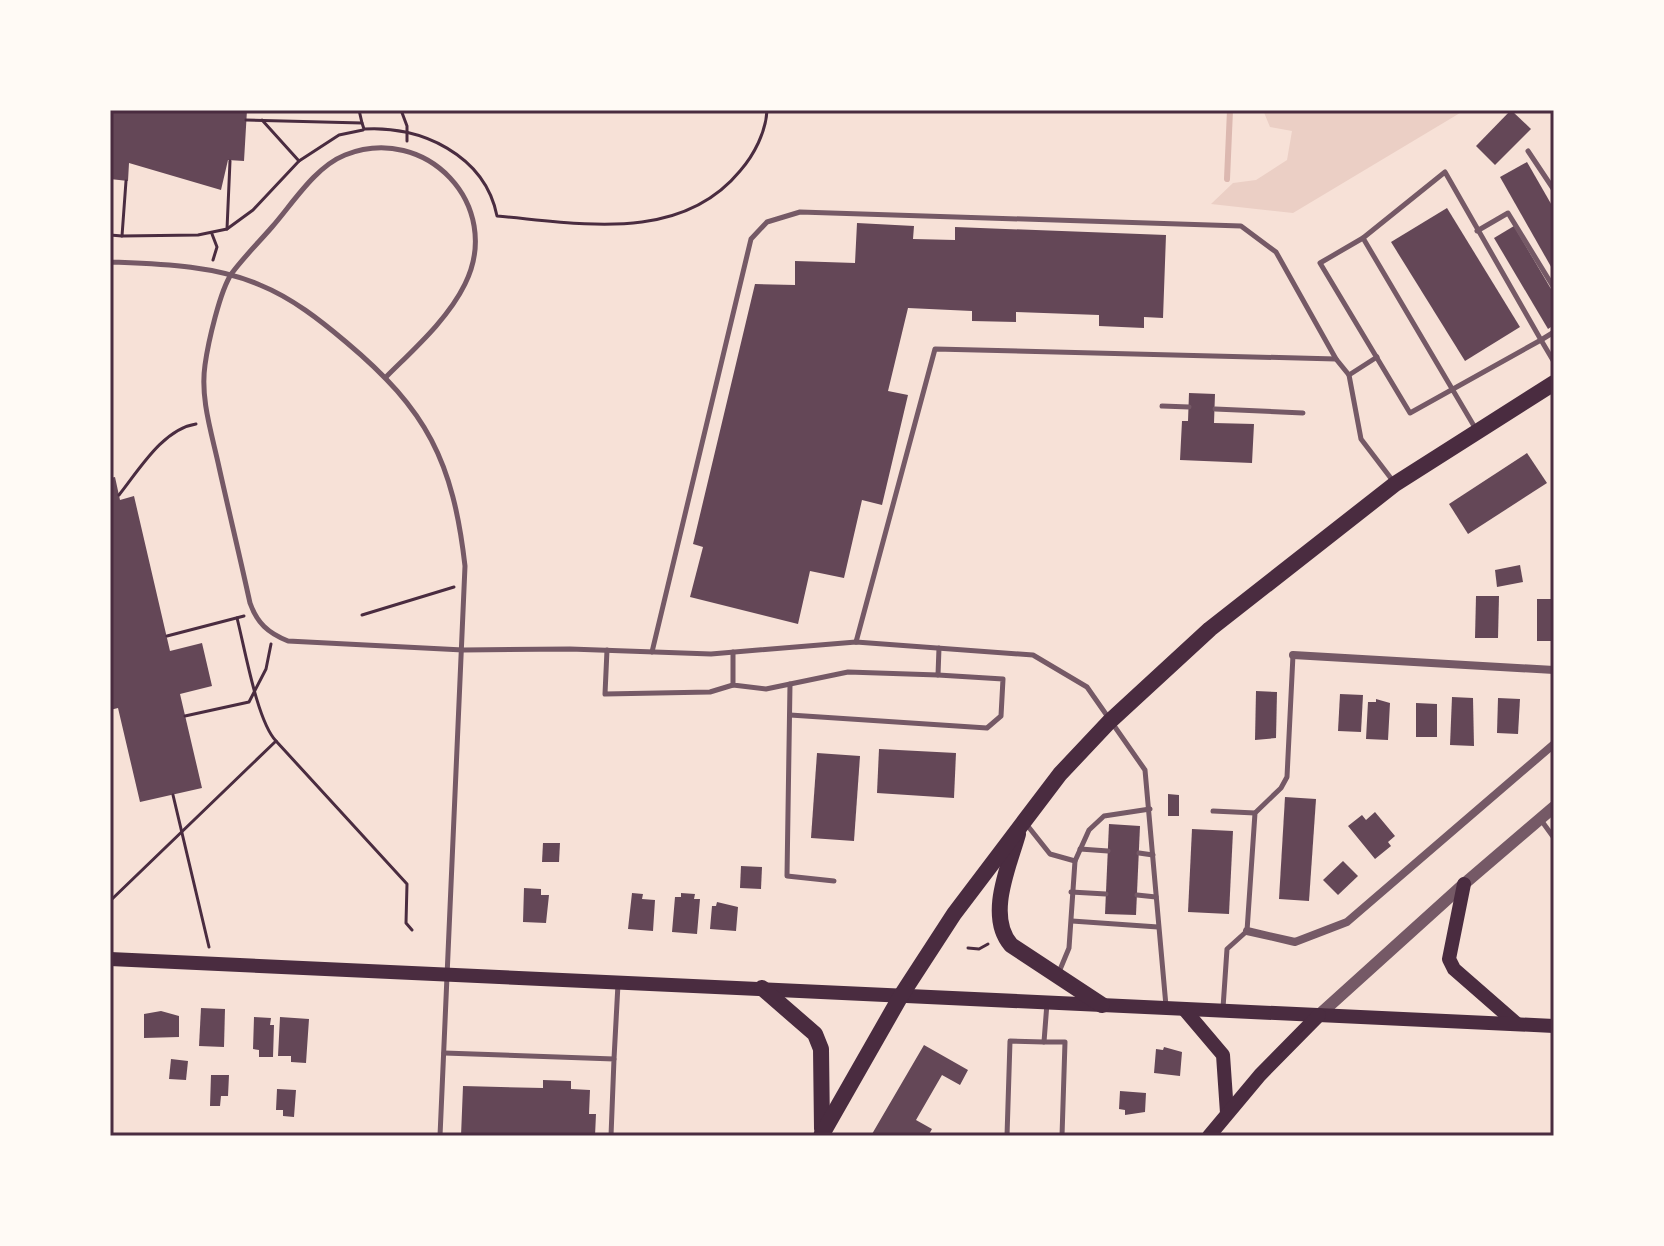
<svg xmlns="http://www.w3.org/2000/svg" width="1664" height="1246" font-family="'Work Sans',sans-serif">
<rect width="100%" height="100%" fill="#f7e1d7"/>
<polygon fill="#ebcfc5" points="1263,110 1465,110 1293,213 1211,204 1233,183 1256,180 1287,160 1292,131 1270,127"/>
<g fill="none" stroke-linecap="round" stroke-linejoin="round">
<polyline stroke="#dcb8b0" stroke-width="6" points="1227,179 1230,110"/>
</g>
<g fill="#644757">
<polygon points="110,110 247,110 244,161 228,160 221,190 129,163 128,181 110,179"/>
<polygon points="1511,110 1531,129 1495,165 1476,146"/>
<polygon points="1527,162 1554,209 1554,272 1500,177"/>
<polygon points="1447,208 1520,327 1465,361 1391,242"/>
<polygon points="857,223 914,226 913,239 955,240 955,227 1166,235 1163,318 1144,317 1144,328 1099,326 1099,315 1016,312 1016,322 972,321 972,311 908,308 888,391 908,395 882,505 862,500 844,578 810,571 798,624 690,597 703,547 693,544 755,284 795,285 795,261 855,263"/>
<polygon points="1514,226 1554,294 1554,325 1548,329 1494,238"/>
<polygon points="1189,393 1215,394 1214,423 1254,424 1252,463 1180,460 1182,421 1188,421"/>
<polygon points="1527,453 1547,483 1468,534 1449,504"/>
<polygon points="115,477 120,500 134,496 170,651 202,643 212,686 180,694 202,788 140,802 118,708 110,710 110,478"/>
<polygon points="1520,565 1523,582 1497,587 1495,570"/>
<polygon points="1476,596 1499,596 1498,638 1475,638"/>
<rect x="1537" y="599" width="17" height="42"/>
<polygon points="1256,691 1277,692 1276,738 1255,740"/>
<polygon points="1340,694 1363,695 1361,732 1338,731"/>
<polygon points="1452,697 1473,698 1474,746 1450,745"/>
<polygon points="1498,698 1520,699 1518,734 1497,733"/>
<polygon points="1376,699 1390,703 1388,740 1366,739 1368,702 1376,702"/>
<polygon points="1416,703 1437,704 1437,737 1416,737"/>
<polygon points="879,749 956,753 954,798 877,793"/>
<polygon points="817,753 860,756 854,841 811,838"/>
<polygon points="1168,794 1179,795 1179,816 1168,816"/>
<polygon points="1285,797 1316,799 1309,901 1279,899"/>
<polygon points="1375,812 1395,836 1388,842 1391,846 1375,859 1348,826 1362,815 1366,820"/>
<polygon points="1109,824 1140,826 1136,915 1105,914"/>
<polygon points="1192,829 1233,831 1229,914 1188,912"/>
<polygon points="543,843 560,843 559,862 542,862"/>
<polygon points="1343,861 1358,876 1338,895 1323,880"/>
<polygon points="741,866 762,867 761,889 740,888"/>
<polygon points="524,888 541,889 541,895 549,895 546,923 523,922"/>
<polygon points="632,893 643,894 642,899 655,900 653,931 628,929"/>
<polygon points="681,893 695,894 694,899 700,899 697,934 672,932 675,897 681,897"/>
<polygon points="717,902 738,907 736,931 710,929 712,906 716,906"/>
<polygon points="201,1008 225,1009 224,1047 199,1046"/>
<polygon points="161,1011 179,1016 179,1037 144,1038 144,1014"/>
<polygon points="254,1017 271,1018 270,1025 274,1025 273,1057 259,1057 259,1050 253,1049"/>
<polygon points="280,1017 309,1019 306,1063 291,1062 291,1056 278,1056"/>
<polygon points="924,1045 968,1070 960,1085 942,1075 916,1120 932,1129 928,1136 876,1136 872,1134"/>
<polygon points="1164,1047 1182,1052 1180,1076 1154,1073 1156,1049 1163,1050"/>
<polygon points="171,1059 188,1061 186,1080 169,1079"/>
<polygon points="211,1075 229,1075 228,1096 221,1096 220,1106 210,1106"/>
<polygon points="543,1080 571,1081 571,1089 590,1090 589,1114 596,1114 595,1136 461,1136 463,1086 543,1088"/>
<polygon points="277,1089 296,1090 294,1117 283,1116 283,1110 276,1110"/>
<polygon points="1120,1091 1146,1093 1145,1112 1125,1115 1125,1110 1119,1109"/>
</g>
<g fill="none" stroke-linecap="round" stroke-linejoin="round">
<g stroke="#4a2c40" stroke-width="3">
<polyline points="359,110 362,123"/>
<polyline points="401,110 407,126 407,141"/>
<path d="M 246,120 L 362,123 L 364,129 C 420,125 485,155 497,216 C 579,223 680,244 740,171 C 754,155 766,132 767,110"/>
<polyline points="299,161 339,135 363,130"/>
<polyline points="126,181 122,236 198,235 227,229 230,161"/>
<polyline points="227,229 253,210 299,161 262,120"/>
<polyline points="212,234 217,247 213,260"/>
<polyline points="110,235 122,236"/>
<path d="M 119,495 C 139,470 163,429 196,424"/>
<polyline points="362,615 454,587"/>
<path d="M 237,618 C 245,649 257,721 276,741"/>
<polyline points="167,636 244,616"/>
<polyline points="185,716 249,702 266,669 271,644"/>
<polyline points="173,795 209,947"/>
<polyline points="110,901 276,741 407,884 406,923 412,930"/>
<polyline points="968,948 979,949 988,944"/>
</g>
<g stroke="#755966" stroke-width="5">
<polyline points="1528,151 1554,190"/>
<polyline points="1477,231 1508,213 1554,288"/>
<polyline points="1363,238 1445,172 1541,340 1554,332"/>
<path d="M 110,262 C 159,264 214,265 260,285 C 292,298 320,320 346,342 C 427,410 453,461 465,566 L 440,1136"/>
<polyline points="1349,375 1377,357"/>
<path d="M 387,376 C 414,349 448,319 465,284 C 504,205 426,123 345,155 C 315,167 293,203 272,227 C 259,242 244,257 232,273 C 220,290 208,343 205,365 C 200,399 212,434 219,467 C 229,512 240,557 250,603 C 257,623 268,633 288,641 L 463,650 L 570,649 L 711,654 L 856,642 L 1033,655 L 1087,687 L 1145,770 L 1166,1006"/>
<polyline points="1162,406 1189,407"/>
<polyline points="1215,409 1303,413"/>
<polyline points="1477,431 1363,238 1320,263 1410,413 1541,340 1554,362"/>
<polyline points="856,642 935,349 1336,359 1349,375 1361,439 1393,481"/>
<polyline points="607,650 605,694 710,692 733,685"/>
<polyline points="652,652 751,239 767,222 800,212 1241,226 1276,252 1336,359"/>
<polyline points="733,652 733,685 766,689 848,672 938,675 939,648"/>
<polyline points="790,684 787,876 834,881"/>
<polyline points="790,715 987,728 1001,716 1003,679 938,675"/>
<polyline points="1213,811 1255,813"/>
<polyline points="1541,820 1554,838"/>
<polyline points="1027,825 1050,854 1075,861"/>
<polyline points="1080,849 1108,851"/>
<polyline points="1139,853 1153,855"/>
<polyline points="1071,892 1106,894"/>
<polyline points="1137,895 1156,897"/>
<polyline points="1072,921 1158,927"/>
<polyline points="1059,972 1069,948 1075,861 1089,830 1104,816 1150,809"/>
<polyline points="1047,1003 1044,1042 1065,1042 1062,1136"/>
<polyline points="1223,1008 1227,949 1247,931 1255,813 1281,788 1287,777 1293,655"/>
<polyline points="444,1053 614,1059 611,1136"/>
<polyline points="614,1059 618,984"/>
<polyline points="1007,1136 1010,1041 1044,1042"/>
</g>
<g stroke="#755966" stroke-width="8">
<polyline points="1293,655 1554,670"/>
<polyline points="1247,931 1295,942 1347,922 1554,744"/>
</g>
<polyline stroke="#755966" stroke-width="12" points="1319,1015 1464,884 1554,807"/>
<g stroke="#4a2c40" stroke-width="14">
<polyline points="1464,884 1449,959 1454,969 1517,1024"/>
<polyline points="110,959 1554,1026"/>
<polyline points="1184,1009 1223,1055 1227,1113"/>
<polyline points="1209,1136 1260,1075 1319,1015"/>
</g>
<g stroke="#4a2c40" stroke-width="16">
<path d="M 1018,834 C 1009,866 986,916 1011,945 L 1102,1005"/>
<polyline points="762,988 815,1034 821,1049 822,1129"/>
<polyline points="821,1136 902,994 954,914 1060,774 1109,722 1210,629 1395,484 1554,383"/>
</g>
</g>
<rect width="1664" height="1246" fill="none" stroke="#fffaf5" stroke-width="224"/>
<rect x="112" y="112" width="1440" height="1022" fill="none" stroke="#4a2c40" stroke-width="3"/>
</svg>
